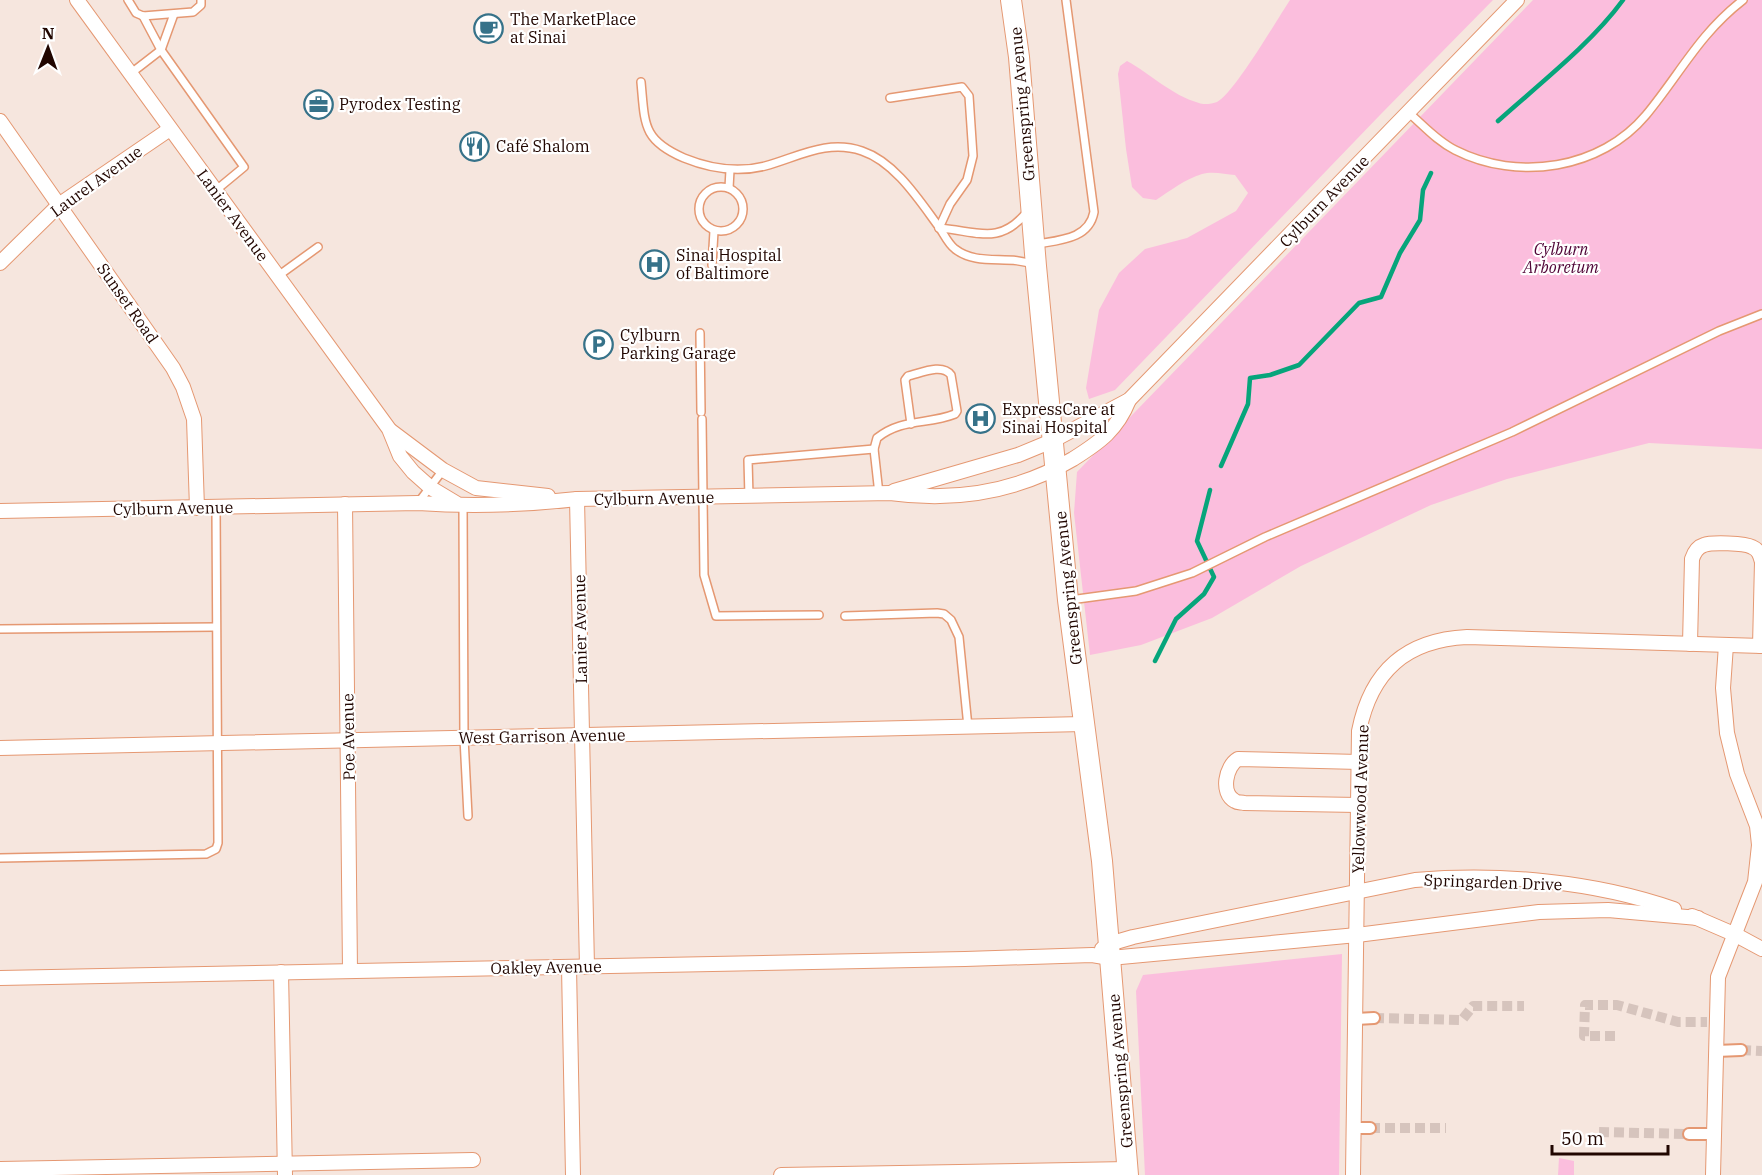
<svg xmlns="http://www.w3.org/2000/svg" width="1762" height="1175" font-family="'IBM Plex Serif',serif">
<rect width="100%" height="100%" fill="#f6e6de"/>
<g fill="#fbbedd">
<path d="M 1290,0 L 1493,0 L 1380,115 L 1115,390 L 1089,399 L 1086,388 L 1099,310 L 1119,273 L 1145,249 L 1187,238 L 1236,211 L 1248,193 L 1235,175 C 1225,174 1212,171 1202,174 C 1185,179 1170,191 1156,200 L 1143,198 L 1132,187 L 1126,149 L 1118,74 L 1120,66 L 1127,61 C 1151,74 1171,95 1199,103 C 1203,105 1212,104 1217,102 C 1233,95 1278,18 1290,0 Z"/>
<polygon points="1533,0 1762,0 1762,449 1649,443 1507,479 1431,505 1301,566 1212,618 1141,645 1090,655 1074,513 1077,472"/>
<polygon points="1342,954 1339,1175 1145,1175 1136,991 1143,975"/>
<polygon points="1559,1158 1574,1161 1574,1175 1558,1175"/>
</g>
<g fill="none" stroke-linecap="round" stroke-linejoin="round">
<g stroke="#06a57b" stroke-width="4.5">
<path d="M 1498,121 C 1538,85 1592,43 1623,0"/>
<polyline points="1221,466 1248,404 1250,378 1270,375 1299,365 1359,303 1381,297 1400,253 1420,220 1423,190 1431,173"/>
<polyline points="1155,661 1176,619 1204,594 1214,577 1197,541 1210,490"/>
</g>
<g stroke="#d6c4bd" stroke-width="10" stroke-dasharray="10 5" stroke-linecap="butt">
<polyline points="1374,1018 1462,1020 1473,1006 1524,1006"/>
<polyline points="1615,1036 1584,1036 1585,1005 1617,1005 1678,1022 1707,1022"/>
<polyline points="1741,1050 1762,1051"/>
<polyline points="1370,1128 1446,1128"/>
<polyline points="1599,1132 1689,1134"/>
</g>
<defs>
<g id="service">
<polyline points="128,0 136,13 143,16 193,12 201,5 201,0"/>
<polyline points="143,16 161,50"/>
<polyline points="161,50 174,14"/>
<polyline points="130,74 161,50 244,167 215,191"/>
<path d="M 641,82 C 645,124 642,140 684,158 C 711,169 737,173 765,166 C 798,157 827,139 862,151 C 895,162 919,200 939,227 C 944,234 948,244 955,249 C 978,267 1009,254 1034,265"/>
<polyline points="890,98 962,87 969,96 973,156 967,180 950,204 939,228"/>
<path d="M 1409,113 C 1424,126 1437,141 1455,150 C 1518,182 1601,169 1646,115 C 1680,74 1699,34 1743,0"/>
<circle cx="721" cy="209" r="22"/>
<polyline points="729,188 730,170"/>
<path d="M 939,228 C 977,231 999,246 1027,212"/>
<path d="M 1037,244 C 1060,240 1089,239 1094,212 L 1066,0"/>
<polyline points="712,265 714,231"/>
<polyline points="278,276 318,247"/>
<polyline points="700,333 701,412"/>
<polyline points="702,419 704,575 716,616 819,615"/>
<path d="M 879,494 L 874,449 L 877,438 C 902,418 927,425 955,414 L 957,411 L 951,375 C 942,363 921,373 908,376 L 905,380 L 911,424"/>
<polyline points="749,497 748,460 874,449"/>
<polyline points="418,503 443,470"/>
<polyline points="463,506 464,738 468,816"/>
<polyline points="1070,600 1136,591 1192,573 1265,537 1512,432 1719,331 1762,314"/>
<polyline points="845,616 937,613 944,614 951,620 959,637 968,727"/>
<polyline points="0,629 216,627"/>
<polyline points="0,858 206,854 216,849 218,843 216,508"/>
</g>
<g id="pedestrian">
<polyline points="1356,1019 1374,1018"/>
<polyline points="1716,1051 1741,1050"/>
<polyline points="1354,1128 1370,1128"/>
<polyline points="1689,1134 1714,1134"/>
</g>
<g id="minor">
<polyline points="77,0 389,429 400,456 413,472 431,488 456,503"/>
<polyline points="0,121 173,368 183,387 194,419 197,508"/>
<polyline points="0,263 60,204 170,129"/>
<polyline points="391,431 443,470 476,488 548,496"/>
<polyline points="894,491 1018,455 1052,441 1129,400 1517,0"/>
<polyline points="577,499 587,967"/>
<polyline points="345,504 350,970"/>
<path d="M 0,511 L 418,503 C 471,507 524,505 577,499 L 890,493 C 955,502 1015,493 1073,459 C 1100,442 1117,430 1129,400"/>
<path d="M 1690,644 L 1692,559 C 1694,553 1697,547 1704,545 C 1711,542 1745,543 1752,547 C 1759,550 1760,555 1762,562 L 1760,646"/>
<polyline points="0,748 1084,724"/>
<path d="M 1358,805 L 1244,803 C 1241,802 1238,803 1235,801 C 1220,793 1226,766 1238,759 L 1359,762"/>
<polyline points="1692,916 1736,935 1762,949"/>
<path d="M 1102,949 L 1109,944 L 1133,937 L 1415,880 C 1501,873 1593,881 1674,909"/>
<polyline points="569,967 573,1175"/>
<polyline points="281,972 285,1175"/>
<polyline points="0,978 965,959 1092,955 1110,958 1357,935 1539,912 1608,910 1698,918"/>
<polyline points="0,1169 473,1160"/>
<polyline points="781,1175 1128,1169"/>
<path d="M 1353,1175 L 1359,731 C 1371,671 1406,640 1467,637 L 1762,646"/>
<polyline points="1713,1175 1718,977 1755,882 1759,845 1757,826 1737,774 1727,733 1723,688 1726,645"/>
</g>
<polyline id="secondary" points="1011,0 1019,57 1036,266 1068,600 1102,861 1128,1175"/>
</defs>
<use href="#service" stroke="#e59872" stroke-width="10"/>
<use href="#pedestrian" stroke="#e59872" stroke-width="14"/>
<use href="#minor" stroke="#e59872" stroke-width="16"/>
<use href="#secondary" stroke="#e59872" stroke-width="22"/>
<use href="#service" stroke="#fff" stroke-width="7"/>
<use href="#pedestrian" stroke="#fff" stroke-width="10"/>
<use href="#minor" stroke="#fff" stroke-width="14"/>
<use href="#secondary" stroke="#fff" stroke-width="20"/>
</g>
<defs>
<symbol id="cafe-ring" viewBox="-11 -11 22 22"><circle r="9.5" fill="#fff" stroke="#367289" stroke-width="1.5"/><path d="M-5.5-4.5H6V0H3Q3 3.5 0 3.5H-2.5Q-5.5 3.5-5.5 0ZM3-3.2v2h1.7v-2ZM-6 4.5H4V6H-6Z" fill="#367289"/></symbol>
<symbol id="office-ring" viewBox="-11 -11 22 22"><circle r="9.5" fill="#fff" stroke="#367289" stroke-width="1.5"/><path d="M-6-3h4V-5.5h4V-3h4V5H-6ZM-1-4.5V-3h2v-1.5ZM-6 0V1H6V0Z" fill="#367289"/></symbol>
<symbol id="restaurant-ring" viewBox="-11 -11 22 22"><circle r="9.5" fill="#fff" stroke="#367289" stroke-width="1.5"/><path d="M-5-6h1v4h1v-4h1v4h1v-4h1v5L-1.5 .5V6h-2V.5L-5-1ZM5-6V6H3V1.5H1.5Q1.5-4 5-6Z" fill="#367289"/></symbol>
<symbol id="hospital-ring" viewBox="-11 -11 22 22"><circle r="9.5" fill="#fff" stroke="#367289" stroke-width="1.5"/><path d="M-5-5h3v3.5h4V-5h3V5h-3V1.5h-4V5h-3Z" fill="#367289"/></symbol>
<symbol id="parking-ring" viewBox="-11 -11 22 22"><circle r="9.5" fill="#fff" stroke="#367289" stroke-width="1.5"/><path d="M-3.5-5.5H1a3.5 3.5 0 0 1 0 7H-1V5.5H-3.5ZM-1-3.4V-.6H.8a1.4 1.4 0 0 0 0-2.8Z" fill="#367289"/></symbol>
</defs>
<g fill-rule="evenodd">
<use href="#cafe-ring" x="472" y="12" width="33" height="33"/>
<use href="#office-ring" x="302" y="88" width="33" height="33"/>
<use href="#restaurant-ring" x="458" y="130" width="33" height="33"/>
<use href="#hospital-ring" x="638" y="248" width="33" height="33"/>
<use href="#parking-ring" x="582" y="328" width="33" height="33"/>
<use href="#hospital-ring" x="964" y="402" width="33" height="33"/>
</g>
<g text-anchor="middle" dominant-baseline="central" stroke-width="4.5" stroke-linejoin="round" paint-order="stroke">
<g font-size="16" fill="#210600" stroke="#fff" text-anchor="start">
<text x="510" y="19">The MarketPlace<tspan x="510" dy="18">at Sinai</tspan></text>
<text x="339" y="104">Pyrodex Testing</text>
<text x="496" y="146">Café Shalom</text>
<text x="676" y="255">Sinai Hospital<tspan x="676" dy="18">of Baltimore</tspan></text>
<text x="620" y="335">Cylburn<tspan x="620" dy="18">Parking Garage</tspan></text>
<text x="1002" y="409">ExpressCare at<tspan x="1002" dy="18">Sinai Hospital</tspan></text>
</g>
<g font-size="16" fill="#210600" stroke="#fff">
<text transform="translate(1022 104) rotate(-95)">Greenspring Avenue</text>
<text transform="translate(96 181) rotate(-36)">Laurel Avenue</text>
<text transform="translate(1324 201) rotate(-46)">Cylburn Avenue</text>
<text transform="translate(233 215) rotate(54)">Lanier Avenue</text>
<text transform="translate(128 303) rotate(55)">Sunset Road</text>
<text transform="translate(654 498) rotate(-1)">Cylburn Avenue</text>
<text transform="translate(173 508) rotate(-1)">Cylburn Avenue</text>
<text transform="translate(1068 588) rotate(-96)">Greenspring Avenue</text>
<text transform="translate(580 629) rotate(-91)">Lanier Avenue</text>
<text transform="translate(542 736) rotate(-1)">West Garrison Avenue</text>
<text transform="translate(348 737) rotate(-91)">Poe Avenue</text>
<text transform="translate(1360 799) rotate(-88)">Yellowwood Avenue</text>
<text transform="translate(1493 882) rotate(2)">Springarden Drive</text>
<text transform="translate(546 967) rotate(-1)">Oakley Avenue</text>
<text transform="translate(1120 1071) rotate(-95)">Greenspring Avenue</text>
</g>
<g font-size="16" font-style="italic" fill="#4f0336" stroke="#fff">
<text x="1561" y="249">Cylburn<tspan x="1561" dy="18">Arboretum</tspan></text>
</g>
</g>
<g transform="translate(48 48) rotate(1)" stroke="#ffffff" stroke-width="4.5" paint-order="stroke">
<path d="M0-4.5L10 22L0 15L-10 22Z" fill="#210600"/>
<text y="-9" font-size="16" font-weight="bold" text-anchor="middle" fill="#210600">N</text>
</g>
<path d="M1552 1145v9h116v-9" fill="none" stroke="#210600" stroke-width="3"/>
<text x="1561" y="1145" font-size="18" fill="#210600" stroke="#ffffff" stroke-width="4.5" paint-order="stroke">50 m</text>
</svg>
